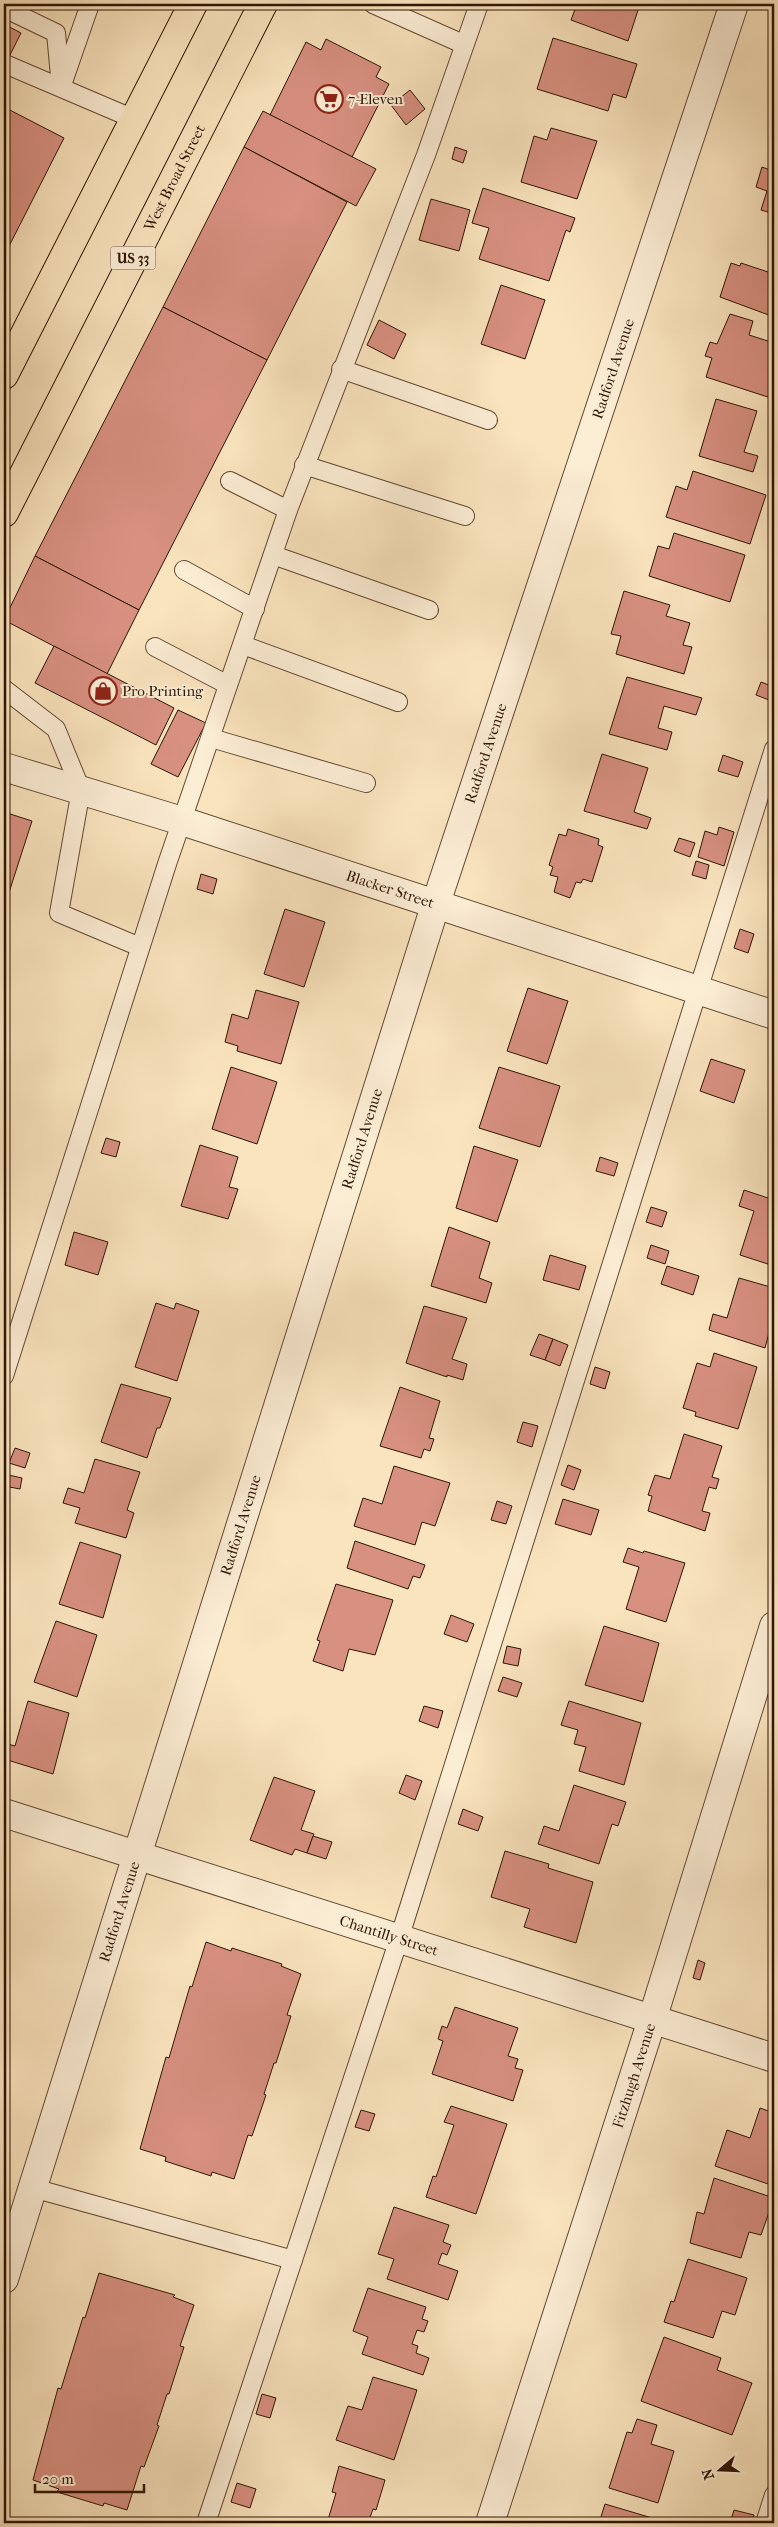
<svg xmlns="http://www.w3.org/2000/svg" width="778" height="2527" font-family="'IM FELL French Canon',serif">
<rect width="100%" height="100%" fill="#fae4be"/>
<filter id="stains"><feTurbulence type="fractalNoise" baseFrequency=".004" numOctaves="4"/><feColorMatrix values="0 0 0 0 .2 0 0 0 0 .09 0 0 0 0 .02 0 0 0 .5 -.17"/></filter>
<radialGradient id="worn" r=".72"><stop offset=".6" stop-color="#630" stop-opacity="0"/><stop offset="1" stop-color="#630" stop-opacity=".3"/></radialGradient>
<g fill="#d89081" stroke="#2f1502">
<polygon points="577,4 640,4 628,41 571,20"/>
<polygon points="4,24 21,33 4,67"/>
<polygon points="553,38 637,64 626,98 613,94 608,111 537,89"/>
<polygon points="326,39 381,67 376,77 389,84 352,157 270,115 306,42 321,50"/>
<polygon points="410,90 425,109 406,125 391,105"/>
<polygon points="4,107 64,138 4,256"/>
<polygon points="263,111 376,169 356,206 244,147"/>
<polygon points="551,128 597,141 577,199 521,182 534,136 547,140"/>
<polygon points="244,147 347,202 267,360 163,307"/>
<polygon points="455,147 467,151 463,163 452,159"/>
<polygon points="774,166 774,214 761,210 767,191 756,187 762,167 773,171"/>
<polygon points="483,188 575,218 570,232 566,230 549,281 479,259 489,228 472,223"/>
<polygon points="431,199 470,210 459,251 419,240"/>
<polygon points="731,263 740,266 741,263 774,274 774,317 720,297"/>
<polygon points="501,285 545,300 525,359 481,344"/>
<polygon points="163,307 267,360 139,610 35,556"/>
<polygon points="730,314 753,321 749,335 774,343 774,399 706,377 712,358 705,356 710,342 717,344"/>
<polygon points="379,320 406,334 394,359 367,345"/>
<polygon points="716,399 757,411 744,452 758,456 753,472 699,456"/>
<polygon points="693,471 766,495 750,544 666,517 676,486 687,490"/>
<polygon points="674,533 745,555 730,602 649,576 658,546 669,549"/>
<polygon points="35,556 139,610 107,674 4,620"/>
<polygon points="624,591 670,605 666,616 690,623 683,645 692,647 684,674 616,654 621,636 611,634"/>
<polygon points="54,646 174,708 156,745 35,683"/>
<polygon points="627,677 702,698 696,715 664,706 658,728 672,732 667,750 609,734"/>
<polygon points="761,682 774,687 769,700 756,695"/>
<polygon points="178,710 206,723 178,777 151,764"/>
<polygon points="602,754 648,768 634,812 651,818 647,829 584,811"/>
<polygon points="723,755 743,762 738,777 718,771"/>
<polygon points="4,812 32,821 4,908"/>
<polygon points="719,827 734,832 724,866 698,857 705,831 717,835"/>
<polygon points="568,829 599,839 598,845 603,847 592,882 583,879 581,883 576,882 570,898 554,892 558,877 550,875 553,867 549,865 559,834 566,836"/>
<polygon points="679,838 695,843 690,857 674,851"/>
<polygon points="696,861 709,865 706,879 692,875"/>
<polygon points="201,874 217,879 213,894 197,889"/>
<polygon points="285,909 325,922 304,987 264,974"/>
<polygon points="740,929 754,934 748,953 734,948"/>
<polygon points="528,988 568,1001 547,1064 507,1051"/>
<polygon points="256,990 299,1002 281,1064 237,1051 238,1046 225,1042 232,1014 248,1019"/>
<polygon points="711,1059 745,1070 734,1103 700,1091"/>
<polygon points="231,1067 277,1082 257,1144 212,1129"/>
<polygon points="499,1067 560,1086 540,1147 479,1128"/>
<polygon points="106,1138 120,1142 116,1157 101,1153"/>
<polygon points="200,1145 238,1157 229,1187 238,1189 228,1219 181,1206"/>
<polygon points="474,1146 518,1160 497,1222 456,1208"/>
<polygon points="600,1157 618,1163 614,1176 596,1171"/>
<polygon points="744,1190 774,1200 774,1266 740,1255 754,1211 739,1206"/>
<polygon points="651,1207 667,1212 662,1227 646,1222"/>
<polygon points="449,1227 490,1242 479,1278 492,1283 486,1303 431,1286"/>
<polygon points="74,1232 108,1242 98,1275 65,1265"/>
<polygon points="651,1245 669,1251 665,1264 647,1258"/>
<polygon points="550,1255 586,1266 579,1290 543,1280"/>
<polygon points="667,1266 699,1276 693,1295 661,1284"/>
<polygon points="739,1278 774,1288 774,1314 765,1348 709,1330 713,1314 727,1318"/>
<polygon points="156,1303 174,1309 176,1303 199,1311 177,1381 135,1367"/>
<polygon points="424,1306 467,1318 452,1359 467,1364 463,1380 447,1375 447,1377 406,1363"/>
<polygon points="539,1334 553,1339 545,1360 530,1355"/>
<polygon points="553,1339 568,1345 560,1366 545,1360"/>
<polygon points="714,1353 757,1367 738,1429 695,1416 696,1412 683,1408 697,1363 710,1367"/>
<polygon points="595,1367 610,1372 605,1389 590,1384"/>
<polygon points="121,1384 171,1398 160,1428 157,1428 147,1458 101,1442"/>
<polygon points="400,1387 440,1401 429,1438 434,1439 430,1451 424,1449 421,1458 380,1446"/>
<polygon points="523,1422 538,1426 532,1447 517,1442"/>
<polygon points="684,1434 722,1446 712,1477 719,1479 716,1489 709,1487 702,1511 710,1513 705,1531 648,1511 652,1496 648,1495 655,1475 670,1479"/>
<polygon points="15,1448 30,1453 25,1468 9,1463"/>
<polygon points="95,1459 140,1472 127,1510 134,1513 126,1538 75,1523 80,1508 63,1503 68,1488 84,1493"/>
<polygon points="568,1465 581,1470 574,1490 561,1485"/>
<polygon points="394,1466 450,1483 435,1526 422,1522 415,1545 354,1526 363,1498 382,1504"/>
<polygon points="4,1474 22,1478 20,1489 4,1486"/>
<polygon points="563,1499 599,1510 591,1535 555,1524"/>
<polygon points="497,1501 512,1506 506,1524 491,1520"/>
<polygon points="355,1541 425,1565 420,1578 413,1576 408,1589 347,1568"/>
<polygon points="80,1542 121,1555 103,1618 59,1604"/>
<polygon points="628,1548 643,1553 644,1551 685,1563 666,1622 626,1609 639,1567 623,1562"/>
<polygon points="336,1584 393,1600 375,1655 349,1649 343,1671 313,1661 320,1641 317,1640"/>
<polygon points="451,1615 474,1624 467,1642 444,1634"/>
<polygon points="56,1621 97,1635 77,1697 34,1682"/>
<polygon points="604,1626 659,1643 643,1702 585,1685"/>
<polygon points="507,1646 521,1649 518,1666 503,1663"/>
<polygon points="503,1677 522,1683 517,1697 498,1691"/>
<polygon points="28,1701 69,1713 53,1774 4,1759 4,1743 15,1746"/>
<polygon points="569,1701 641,1723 624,1785 579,1771 586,1747 574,1744 578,1730 561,1725"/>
<polygon points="424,1706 443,1711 438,1728 419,1721"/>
<polygon points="406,1775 422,1781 415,1800 399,1793"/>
<polygon points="274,1777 315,1791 301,1830 314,1834 307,1853 295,1849 292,1855 250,1840"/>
<polygon points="574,1785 626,1802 618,1826 612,1824 599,1864 538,1844 544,1826 559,1831"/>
<polygon points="463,1809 483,1817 478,1831 458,1824"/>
<polygon points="313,1836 332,1842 326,1859 307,1853"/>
<polygon points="505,1851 549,1864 548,1868 593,1882 576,1943 524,1927 530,1909 491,1897"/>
<polygon points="206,1942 231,1951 232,1948 282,1964 281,1966 301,1974 287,2015 291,2016 276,2063 274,2063 264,2094 266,2095 252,2136 248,2135 234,2179 212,2172 211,2176 165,2161 166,2157 140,2149 166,2057 169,2058 190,1986 192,1987"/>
<polygon points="698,1960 705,1963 700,1980 693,1978"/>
<polygon points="455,2007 518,2028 508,2056 518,2059 515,2068 523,2070 513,2101 432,2074 443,2041 438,2039 442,2026 447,2028"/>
<polygon points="451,2106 507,2124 476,2214 426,2197 433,2176 436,2177 454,2125 444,2122"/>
<polygon points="760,2108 774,2113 774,2186 715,2166 727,2130 750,2138"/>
<polygon points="361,2110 375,2114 369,2131 355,2127"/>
<polygon points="714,2178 774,2198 761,2235 749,2232 741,2258 690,2243 697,2212 704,2214"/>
<polygon points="394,2207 449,2225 443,2242 451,2245 447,2255 442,2253 438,2264 458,2271 448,2300 387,2279 394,2259 378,2254"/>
<polygon points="688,2259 747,2278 735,2315 722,2311 713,2338 664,2322 671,2301 674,2302"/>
<polygon points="99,2273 175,2295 173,2297 194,2305 180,2346 184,2347 169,2394 167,2394 157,2425 159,2426 144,2467 141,2466 127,2510 104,2503 103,2506 57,2492 59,2489 33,2480 58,2388 61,2389 83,2317 85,2318"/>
<polygon points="368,2288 426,2307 422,2319 428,2321 424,2332 417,2330 412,2344 418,2346 416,2353 429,2358 423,2375 362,2354 368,2337 353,2331"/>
<polygon points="664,2337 721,2358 717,2370 752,2383 732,2435 641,2401"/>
<polygon points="373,2377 417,2390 394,2460 336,2440 348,2406 362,2410"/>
<polygon points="262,2394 276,2398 270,2418 256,2414"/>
<polygon points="637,2419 657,2425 651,2444 674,2451 658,2503 609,2488 627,2432 632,2433"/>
<polygon points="339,2466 385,2480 376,2510 373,2509 368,2523 327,2523 336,2493 332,2492"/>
<polygon points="237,2483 256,2489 250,2508 231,2502"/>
<polygon points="605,2504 669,2523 599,2523"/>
<polygon points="734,2510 754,2515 751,2523 730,2523"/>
</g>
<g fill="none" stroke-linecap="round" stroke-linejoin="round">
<defs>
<g id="service">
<polyline points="373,4 463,44"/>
<polyline points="4,8 56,33 61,87"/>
<polyline points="5,64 134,119"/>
<polyline points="63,82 90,4"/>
<polyline points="341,369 488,420"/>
<polyline points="304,465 465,516"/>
<polyline points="230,481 288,510"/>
<polyline points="273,555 429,610"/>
<polyline points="184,570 255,609"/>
<polyline points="243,645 398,702"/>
<polyline points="155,647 228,685"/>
<polyline points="4,689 56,729 81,790 59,913 140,947"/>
<polyline points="211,738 366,783"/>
<polyline points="4,1376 167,864 288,510 426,155 479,4"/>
<polyline points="33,2188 293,2260"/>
<polyline points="206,2523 399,1939 774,749"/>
<polyline points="765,2523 774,2495"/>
</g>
<g id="minor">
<path id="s1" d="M 4,767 L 182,821 L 774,1015"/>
<path id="s2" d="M 4,1813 L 774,2058"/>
<path id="s3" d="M 4,2279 L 436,903 L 734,4"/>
<path id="s4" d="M 490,2523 L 652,2020 L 774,1626"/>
</g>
<g id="primary">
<polyline points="4,375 193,4"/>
<path id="s5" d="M 4,513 L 263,4"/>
</g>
</defs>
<use href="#service" stroke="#624931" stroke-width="20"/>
<use href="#minor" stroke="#624931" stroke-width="30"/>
<use href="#primary" stroke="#2f1502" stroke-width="30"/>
<use href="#service" stroke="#fcedd5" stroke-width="18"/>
<use href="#minor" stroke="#fcedd5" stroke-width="28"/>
<use href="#primary" stroke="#fae4be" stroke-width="28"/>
</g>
<defs>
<symbol id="supermarket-ring" viewBox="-11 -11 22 22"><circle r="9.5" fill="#fcedd5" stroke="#8f2418" stroke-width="1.5"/><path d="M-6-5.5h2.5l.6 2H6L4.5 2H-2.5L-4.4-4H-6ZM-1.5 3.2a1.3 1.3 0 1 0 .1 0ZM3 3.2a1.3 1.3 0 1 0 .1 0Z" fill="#8f2418"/></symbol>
<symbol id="shop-ring" viewBox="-11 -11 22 22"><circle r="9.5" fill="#fcedd5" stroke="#8f2418" stroke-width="1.5"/><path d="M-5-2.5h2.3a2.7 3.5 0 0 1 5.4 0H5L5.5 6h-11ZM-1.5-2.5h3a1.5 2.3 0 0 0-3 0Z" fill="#8f2418"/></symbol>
</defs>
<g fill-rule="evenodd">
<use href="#supermarket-ring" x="313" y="83" width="32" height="32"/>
<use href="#shop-ring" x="87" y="675" width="32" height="32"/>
</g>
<g text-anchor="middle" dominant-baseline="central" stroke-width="4" stroke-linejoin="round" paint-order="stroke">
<rect fill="#fcedd5" stroke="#6c5641" stroke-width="1" x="110.5" y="246.5" width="45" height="23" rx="4"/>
<g font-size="14" font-weight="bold" fill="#2f1502">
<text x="133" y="258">US 33</text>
</g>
<g font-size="15" fill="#2f1502" stroke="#fcedd5" text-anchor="start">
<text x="348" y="99">7-Eleven</text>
<text x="122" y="691">Pro Printing</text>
</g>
<g font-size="15" fill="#2f1502" stroke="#fcedd5">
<text stroke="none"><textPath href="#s5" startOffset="376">West Broad Street</textPath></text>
<text stroke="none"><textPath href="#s3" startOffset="2005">Radford Avenue</textPath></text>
<text stroke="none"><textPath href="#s3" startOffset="1600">Radford Avenue</textPath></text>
<text stroke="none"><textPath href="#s1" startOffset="405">Blacker Street</textPath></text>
<text stroke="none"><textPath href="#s3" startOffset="1195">Radford Avenue</textPath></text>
<text stroke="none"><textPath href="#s3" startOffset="790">Radford Avenue</textPath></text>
<text stroke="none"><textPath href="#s3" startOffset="385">Radford Avenue</textPath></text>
<text stroke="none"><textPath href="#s2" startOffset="404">Chantilly Street</textPath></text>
<text stroke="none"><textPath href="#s4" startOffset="470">Fitzhugh Avenue</textPath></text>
</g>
</g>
<rect width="778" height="2527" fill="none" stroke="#fae4be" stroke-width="20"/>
<rect x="5" y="5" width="768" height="2517" fill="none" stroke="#2f1502" stroke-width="2.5"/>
<rect x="10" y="10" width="758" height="2507" fill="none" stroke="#2f1502"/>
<g transform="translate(720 2470) rotate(251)" stroke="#fcedd5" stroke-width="4" paint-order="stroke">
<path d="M0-4L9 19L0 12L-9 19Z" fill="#2f1502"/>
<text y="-8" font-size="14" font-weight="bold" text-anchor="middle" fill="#2f1502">N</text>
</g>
<path d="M35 2484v8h109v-8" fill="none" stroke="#2f1502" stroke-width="2.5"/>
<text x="42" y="2484" font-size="15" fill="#2f1502" stroke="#fcedd5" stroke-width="4" paint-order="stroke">20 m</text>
<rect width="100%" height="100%" filter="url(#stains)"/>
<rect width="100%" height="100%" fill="url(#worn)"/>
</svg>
